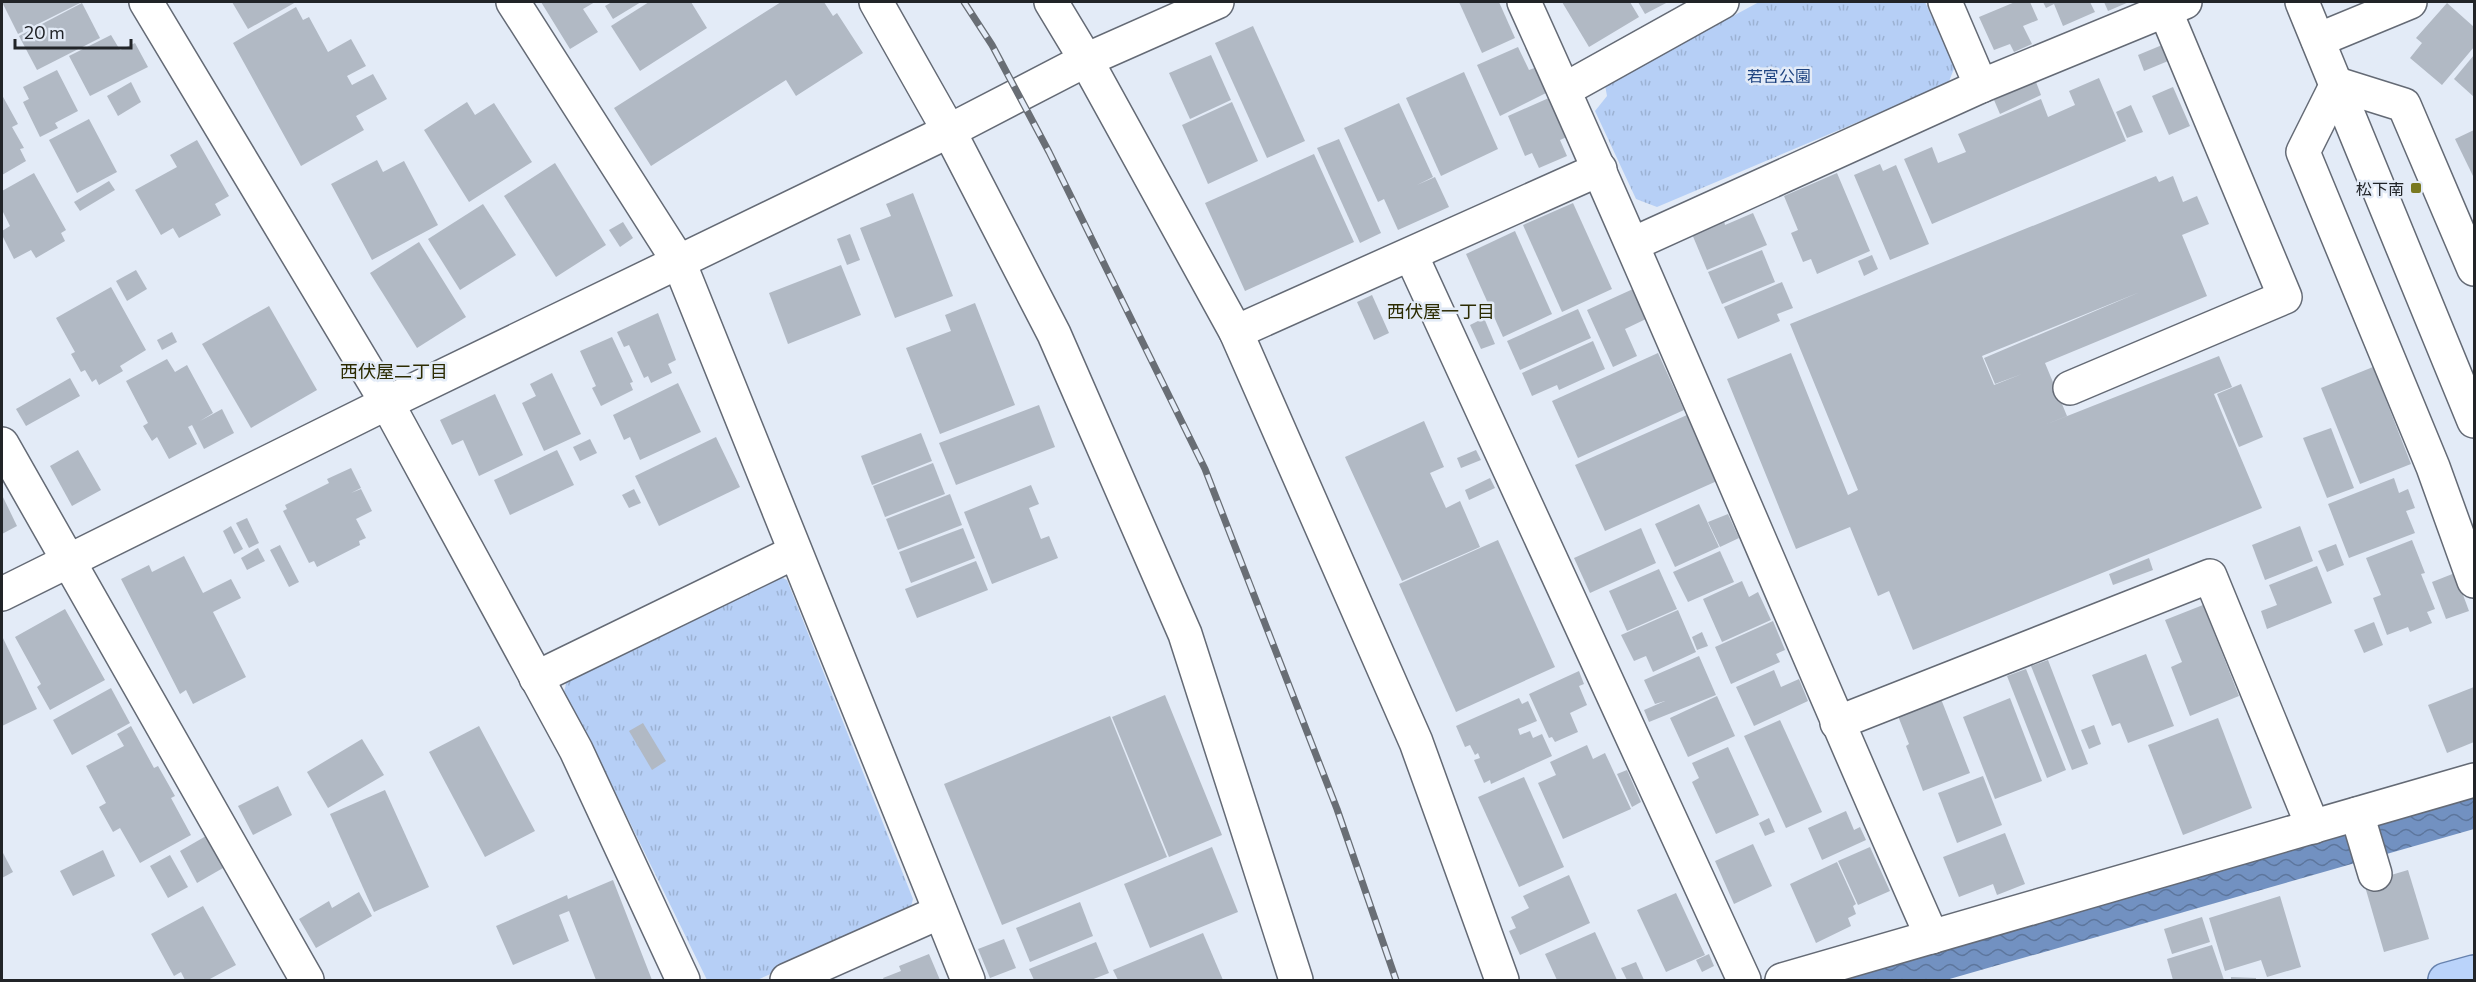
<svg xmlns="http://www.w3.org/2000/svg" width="2476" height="982" font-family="Commissioner,'Noto Sans JP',sans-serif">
<defs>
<pattern id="park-tufts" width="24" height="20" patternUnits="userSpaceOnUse" patternTransform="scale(1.5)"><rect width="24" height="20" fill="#b6cff6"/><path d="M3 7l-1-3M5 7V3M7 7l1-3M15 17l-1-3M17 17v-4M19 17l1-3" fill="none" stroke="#9cb2d3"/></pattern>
<pattern id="water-waves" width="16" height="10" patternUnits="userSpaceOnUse" patternTransform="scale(1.5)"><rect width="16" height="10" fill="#7291c1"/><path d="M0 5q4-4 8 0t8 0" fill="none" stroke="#5d769d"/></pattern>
</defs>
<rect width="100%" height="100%" fill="#e3ebf7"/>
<g fill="url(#park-tufts)">
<polygon points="1759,2 1925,2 1955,66 1948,84 1657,207 1636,199 1595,111 1607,96 1605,85"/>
<polygon points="775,574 787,580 913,899 909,914 757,980 707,980 590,741 563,696 568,676"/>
</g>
<polygon fill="url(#water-waves)" points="2474,795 2474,829 1946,980 1839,980"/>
<g fill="#b1b9c4" fill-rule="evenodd">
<polygon points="2,2 79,2 80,3 18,34"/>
<polygon points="232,2 296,2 248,29"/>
<polygon points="541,2 595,2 583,9 598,32 570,49"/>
<polygon points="612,2 641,2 613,19 605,6"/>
<polygon points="649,2 691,2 707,28 640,71 611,26"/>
<polygon points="781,2 824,2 833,16 837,13 863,53 796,96 786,80 651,166 614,108"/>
<polygon points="1459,2 1499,2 1515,38 1482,53"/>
<polygon points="1562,2 1630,2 1639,17 1589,47"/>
<polygon points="1638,2 1668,2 1645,14"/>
<polygon points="2015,2 2030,2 2038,20 2023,26 2032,44 2014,52 2010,44 1994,50 1979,17"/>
<polygon points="2043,2 2090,2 2095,12 2063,26 2054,4 2046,8"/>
<polygon points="2104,2 2129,2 2108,11"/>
<polygon points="82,3 100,38 37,70 19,36"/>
<polygon points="2447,3 2474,27 2474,47 2442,85 2410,58 2422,43 2416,38"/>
<polygon points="296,7 303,20 309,17 328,52 351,39 366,66 347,76 352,85 373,74 387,99 356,116 364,130 301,166 233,43"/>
<polygon points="1253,26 1305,141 1267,158 1215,43"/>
<polygon points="111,35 120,50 135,43 148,67 90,96 69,56"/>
<polygon points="2167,43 2173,59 2144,71 2138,55"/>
<polygon points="1518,47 1529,70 1537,67 1548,92 1500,116 1477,65"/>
<polygon points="1211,55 1231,100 1190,119 1169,73"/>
<polygon points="2474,55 2474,97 2454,79"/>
<polygon points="57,70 78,111 55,123 58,128 40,137 23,102 29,99 23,87"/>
<polygon points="1464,72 1498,149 1441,176 1406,98"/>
<polygon points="2099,78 2126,141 1932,224 1904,159 1932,147 1938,163 1966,152 1958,134 2041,99 2048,117 2075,105 2069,91"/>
<polygon points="131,82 141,102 118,116 107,96"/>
<polygon points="2036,82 2041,95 2000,114 1994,100"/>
<polygon points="2173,87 2190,126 2169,135 2152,96"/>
<polygon points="2,95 18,124 12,127 24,148 20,149 26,161 2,175"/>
<polygon points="1551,97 1569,136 1560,140 1567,156 1539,168 1532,153 1525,156 1508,116"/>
<polygon points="467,102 475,115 494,103 532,162 469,202 424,130"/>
<polygon points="1232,102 1258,161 1208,184 1182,125"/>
<polygon points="1399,103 1433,177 1417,185 1435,177 1449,207 1398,230 1384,199 1378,202 1344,128"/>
<polygon points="2131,105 2143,132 2127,138 2116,112"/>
<polygon points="89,119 117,172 77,193 49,140"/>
<polygon points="2474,130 2474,175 2473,176 2455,139"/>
<polygon points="1339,139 1381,233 1360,243 1317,148"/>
<polygon points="197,140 229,196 215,204 221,215 179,238 173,228 161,235 135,190 177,167 170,155"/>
<polygon points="1314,154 1354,242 1245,291 1205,203"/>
<polygon points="377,160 383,172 404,161 438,225 372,260 331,184"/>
<polygon points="555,163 606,245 556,277 504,196"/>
<polygon points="1880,164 1883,171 1896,165 1929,244 1890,260 1854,175"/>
<polygon points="34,173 66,230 61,233 65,241 36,258 31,250 14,259 2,235 2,231 10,226 2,210 2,191"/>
<polygon points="1837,173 1870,251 1817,274 1811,259 1803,262 1791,233 1798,230 1784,196"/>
<path d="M 2156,176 L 2159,182 L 2173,176 L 2183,202 L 2197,196 L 2209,224 L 2182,235 L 2207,296 L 2045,363 L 2067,416 L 2042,426 L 2219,356 L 2232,387 L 2214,394 L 2262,508 L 1913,650 L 1889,591 L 1878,596 L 1850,527 L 1796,549 L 1727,379 L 1791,353 L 1848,495 L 1858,490 L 1790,324 ZM 2140,292 L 1984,358 L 1995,384 L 2022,374 L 1994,385 L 1982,356 Z"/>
<polygon points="109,181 115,190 80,211 74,202"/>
<polygon points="913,193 953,296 895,318 860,228 891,216 886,204"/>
<polygon points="1573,203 1612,289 1562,312 1523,225"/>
<polygon points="483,204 516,255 460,290 428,239"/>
<polygon points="1753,213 1767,245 1707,270 1692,234 1724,220 1725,225"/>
<polygon points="623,222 633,238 620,247 609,230"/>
<polygon points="1515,231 1552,314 1503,337 1466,254"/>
<polygon points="850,234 860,260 847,265 837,239"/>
<polygon points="419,242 466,317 417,348 370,273"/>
<polygon points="1762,250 1775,282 1722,304 1708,272"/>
<polygon points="1872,255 1878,269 1864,276 1858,261"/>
<polygon points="841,265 861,315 788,344 769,293"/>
<polygon points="136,270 147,289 127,301 116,281"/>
<polygon points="1782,282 1793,308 1777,314 1780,321 1738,339 1724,307"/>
<polygon points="111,287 146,350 120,366 123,371 99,385 96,379 92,382 85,370 81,372 71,354 75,352 56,318"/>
<polygon points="1633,289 1646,319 1625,329 1637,356 1613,367 1587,310"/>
<polygon points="1372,295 1389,333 1374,340 1357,302"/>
<polygon points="975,303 1015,405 940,434 906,348 951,331 945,315"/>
<polygon points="269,306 317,390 251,428 202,344"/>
<polygon points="1578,309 1591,338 1520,370 1507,341"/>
<polygon points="658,313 676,360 668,364 672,373 651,383 648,376 644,378 629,345 624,347 617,332"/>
<polygon points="1484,318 1495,344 1481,349 1470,325"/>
<polygon points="172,332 177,342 162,350 157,340"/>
<polygon points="612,337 633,382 630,383 633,390 601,406 592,388 596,386 580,351"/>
<polygon points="1593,341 1605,369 1559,390 1557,385 1532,396 1522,373"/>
<polygon points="1658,353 1684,410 1578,458 1552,401"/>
<polygon points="167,359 175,372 187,365 213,413 200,421 222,409 234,433 204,449 192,425 188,427 197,444 169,459 157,437 152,441 143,426 148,423 126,381"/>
<polygon points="2373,367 2411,464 2360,484 2321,388"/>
<polygon points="552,373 581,434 544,451 522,403 536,396 530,384"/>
<polygon points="70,378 80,396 26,426 16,409"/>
<polygon points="678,383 701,432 640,460 630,437 624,440 613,415"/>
<polygon points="2241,384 2263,437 2239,447 2217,394"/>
<polygon points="495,394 523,455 479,476 463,440 452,445 440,420"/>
<polygon points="1039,405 1055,447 956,485 939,443"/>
<polygon points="1687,415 1717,481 1605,531 1575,465"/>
<polygon points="1424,421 1444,467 1430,473 1446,508 1460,501 1480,547 1402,581 1345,457"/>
<polygon points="2331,428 2354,488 2327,498 2303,438"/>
<polygon points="921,433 932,461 872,485 861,456"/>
<polygon points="716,437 740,487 659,526 635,476"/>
<polygon points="590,439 597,453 580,461 573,447"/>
<polygon points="78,450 101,490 72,506 50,466"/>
<polygon points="557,450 574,485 510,515 494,480"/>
<polygon points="1476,450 1481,460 1461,468 1457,458"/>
<polygon points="933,463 945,494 885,517 873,486"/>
<polygon points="351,468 361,488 351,493 361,489 372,511 356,519 366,538 359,541 360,545 317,567 314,561 309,563 283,511 287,509 285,505 329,483 327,479"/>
<polygon points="1490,478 1495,488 1469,500 1465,490"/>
<polygon points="2394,478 2399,493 2408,489 2415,508 2406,511 2415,533 2349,558 2328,504"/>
<polygon points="1031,485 1039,504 1029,508 1041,539 1049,536 1058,558 992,584 964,512"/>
<polygon points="634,489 641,503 629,508 622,495"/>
<polygon points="950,494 962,525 898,550 886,519"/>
<polygon points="2,495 17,526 2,534"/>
<polygon points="1699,504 1719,547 1675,567 1655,524"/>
<polygon points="1728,514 1739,538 1720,547 1708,522"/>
<polygon points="247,518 259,543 249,548 236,523"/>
<polygon points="231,526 243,549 234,554 223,531"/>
<polygon points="2300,526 2313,561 2265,580 2252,545"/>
<polygon points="963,528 975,558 911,583 899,552"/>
<polygon points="1641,528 1656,563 1590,593 1574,558"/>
<polygon points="1498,540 1555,667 1456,712 1399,584"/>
<polygon points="2412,540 2425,573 2421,574 2435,609 2427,612 2432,623 2410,632 2408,627 2387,635 2373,598 2381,595 2366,558"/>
<polygon points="2336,544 2344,565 2327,572 2318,551"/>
<polygon points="280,545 299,582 289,587 270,550"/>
<polygon points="258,548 265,561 247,570 241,558"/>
<polygon points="1720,551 1734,582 1688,602 1673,572"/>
<polygon points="184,556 203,593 231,579 241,598 213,612 246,677 193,704 186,690 180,694 121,579 149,565 152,572"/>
<polygon points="2149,558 2153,570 2113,585 2109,574"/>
<polygon points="976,561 988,590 917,618 905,589"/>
<polygon points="2317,566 2332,603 2267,629 2261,611 2277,605 2269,585"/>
<polygon points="1659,569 1677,609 1627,631 1609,591"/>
<polygon points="2455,573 2469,611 2446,619 2432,582"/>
<polygon points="1742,581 1749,597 1758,592 1771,620 1722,642 1703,599"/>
<polygon points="2203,605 2239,696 2190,716 2171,667 2182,662 2165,620"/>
<polygon points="65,609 105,680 50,710 37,687 41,684 15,637"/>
<polygon points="1678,610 1696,652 1653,672 1646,656 1634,661 1621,635"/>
<polygon points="1773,621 1785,650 1776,654 1780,662 1731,684 1715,647"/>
<polygon points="2374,622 2383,645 2364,653 2354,630"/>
<polygon points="1702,632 1708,646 1697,650 1692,637"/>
<polygon points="2,636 37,709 2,726"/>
<polygon points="2146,654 2174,726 2128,743 2120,723 2112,726 2092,675"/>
<polygon points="1699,656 1716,695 1649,722 1644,710 1665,701 1655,704 1644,680"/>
<polygon points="2048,660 2088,764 2072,770 2031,666"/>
<polygon points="2026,669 2066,770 2047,778 2007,676"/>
<polygon points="1774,670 1781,687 1799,679 1808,701 1754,726 1736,687"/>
<polygon points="1579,671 1584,684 1579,686 1587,705 1570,713 1578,732 1555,742 1552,737 1549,738 1529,694"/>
<polygon points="2474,687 2474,742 2447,753 2428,705"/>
<polygon points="111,688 130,723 72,755 53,720"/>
<polygon points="1165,695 1222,835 1169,857 1112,717"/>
<polygon points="1717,696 1735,736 1688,757 1670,718"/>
<polygon points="1519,698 1522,704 1528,701 1537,721 1518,729 1520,735 1530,731 1533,738 1542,734 1552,756 1491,784 1490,780 1484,783 1474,760 1480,758 1478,753 1475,755 1470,745 1465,747 1456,726"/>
<polygon points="2010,698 2042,781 1995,799 1963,717"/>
<polygon points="1941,699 1970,773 1923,791 1906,746 1909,744 1898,716"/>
<polygon points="1110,716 1167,857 1002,925 944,784"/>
<polygon points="2218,718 2252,808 2183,835 2148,745"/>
<polygon points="1780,720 1822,812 1786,828 1744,736"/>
<polygon points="643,723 666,761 652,770 629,731"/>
<polygon points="2094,725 2101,744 2089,749 2081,730"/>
<polygon points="131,726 154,768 158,766 175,796 171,798 191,835 140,863 120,828 113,832 99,807 106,803 86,766 124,746 117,734"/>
<polygon points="479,726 535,831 485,857 429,752"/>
<polygon points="362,739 384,775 328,808 307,772"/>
<polygon points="1587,745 1593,759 1605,753 1631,809 1563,839 1538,783 1556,775 1550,762"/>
<polygon points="1728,747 1759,815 1716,834 1692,782 1699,778 1692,763"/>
<polygon points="1627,770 1641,802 1632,807 1617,774"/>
<polygon points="1983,776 2002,825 1957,843 1938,793"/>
<polygon points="1524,777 1564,867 1519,887 1478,797"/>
<polygon points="278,786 292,815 253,835 238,806"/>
<polygon points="385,790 429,887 374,912 330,814"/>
<polygon points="1846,811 1854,830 1860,827 1866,840 1822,860 1808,828"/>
<polygon points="1769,818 1775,832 1765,836 1759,823"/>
<polygon points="2005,833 2025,884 1997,895 1993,884 1959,897 1943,857"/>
<polygon points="206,836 223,868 197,883 180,851"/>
<polygon points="1753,844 1772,886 1734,904 1715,861"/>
<polygon points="1212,847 1238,912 1150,948 1124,884"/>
<polygon points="1870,847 1890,891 1858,905 1838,861"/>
<polygon points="103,850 115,876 73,896 60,871"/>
<polygon points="2,851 13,872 2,878"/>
<polygon points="170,855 188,887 168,898 150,866"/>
<polygon points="1837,862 1856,904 1853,906 1856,914 1848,918 1851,926 1816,943 1790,884"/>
<polygon points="2408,870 2429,939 2384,952 2364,883"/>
<polygon points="1569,875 1590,923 1520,955 1509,931 1516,928 1511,917 1529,908 1523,896"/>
<polygon points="613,880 652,980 596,980 569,911 559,915 569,941 513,965 496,926 567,895 568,899"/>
<polygon points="359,892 372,916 316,948 299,919 329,901 332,908"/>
<polygon points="1676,893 1705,955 1666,972 1637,910"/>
<polygon points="2280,896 2301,967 2267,977 2261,960 2225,971 2209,918"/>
<polygon points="1080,902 1093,936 1030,962 1016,928"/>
<polygon points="203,906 236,965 208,980 185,980 181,972 174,976 151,934"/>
<polygon points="2202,917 2210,942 2172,954 2164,929"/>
<polygon points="1595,932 1617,980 1557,980 1545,954"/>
<polygon points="1203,933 1223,980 1118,980 1113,970"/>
<polygon points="1004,939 1016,968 990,978 978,949"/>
<polygon points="1096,942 1109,973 1091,980 1034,980 1029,969"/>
<polygon points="2212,945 2224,980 2173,980 2167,959"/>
<polygon points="929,954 940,980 884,980 883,978 901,971 899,966"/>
<polygon points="1709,954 1714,966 1702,972 1696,960"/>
<polygon points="1636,962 1644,980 1627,980 1621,968"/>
<polygon points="2231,977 2256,978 2256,980 2231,980"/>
</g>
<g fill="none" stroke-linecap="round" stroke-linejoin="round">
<defs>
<g id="minor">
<polyline points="146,2 387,403 576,750 683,980"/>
<polyline points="513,2 679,262 968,980"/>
<polyline points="876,2 949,131 1054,334 1185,634 1296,980"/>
<polyline points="1051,2 1086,60 1236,332 1416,742 1502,980"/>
<path d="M 1524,2 C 1665,312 1794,626 1932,937"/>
<polyline points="1945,2 1981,86"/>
<polyline points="2302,2 2474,421"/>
<polyline points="2318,40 2410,2"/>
<polyline points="1564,90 1722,2"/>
<polyline points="1633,244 1981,86 2185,2"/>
<polyline points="1411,255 1744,980"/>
<polyline points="2474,269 2404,105 2337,84 2303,152 2433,467 2474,581"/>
<polyline points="1236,332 1600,169"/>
<polyline points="2070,388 2285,297 2165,10"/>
<polyline points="2,444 307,980"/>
<polyline points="2,594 387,403 949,131 1086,60 1217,2"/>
<polyline points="536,678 795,552"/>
<polyline points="1837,723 2210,576 2313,827"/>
<polyline points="2357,814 2375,874"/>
<polyline points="787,980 940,912"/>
<polyline points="1782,980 2474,780"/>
</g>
<polyline id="major" points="2445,980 2474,972"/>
</defs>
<use href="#minor" stroke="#646a75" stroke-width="36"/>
<use href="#major" stroke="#6782ae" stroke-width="36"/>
<use href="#minor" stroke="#fff" stroke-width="33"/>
<use href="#major" stroke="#bad3fa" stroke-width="33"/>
<defs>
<polyline id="rail" points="964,2 992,45 1049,152 1205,469 1337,809 1396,980"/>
</defs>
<use href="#rail" stroke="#696e75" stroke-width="7"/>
<use href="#rail" stroke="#e3ebf7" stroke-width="4.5" stroke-dasharray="14" stroke-linecap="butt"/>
</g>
<rect fill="#797920" stroke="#e3ebf7" stroke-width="2" x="2410" y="182" width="12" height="12" rx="3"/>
<g text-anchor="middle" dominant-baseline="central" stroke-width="5" stroke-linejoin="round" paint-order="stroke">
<g font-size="16" fill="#1e4380" stroke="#e3ebf7">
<text x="1779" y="75">若宮公園</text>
</g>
<g font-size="16" fill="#212428" stroke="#e3ebf7" text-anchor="end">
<text x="2404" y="188">松下南</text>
</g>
<g font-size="18" fill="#2c2c02" stroke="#e3ebf7">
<text x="1441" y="311">西伏屋一丁目</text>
<text x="394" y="371">西伏屋二丁目</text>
</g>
</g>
<rect width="2476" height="982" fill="none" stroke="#212428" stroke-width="6"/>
<path d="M15 39v9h116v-9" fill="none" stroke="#212428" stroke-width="3"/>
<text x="24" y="39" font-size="18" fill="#212428" stroke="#e3ebf7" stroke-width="4.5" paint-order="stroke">20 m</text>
</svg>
